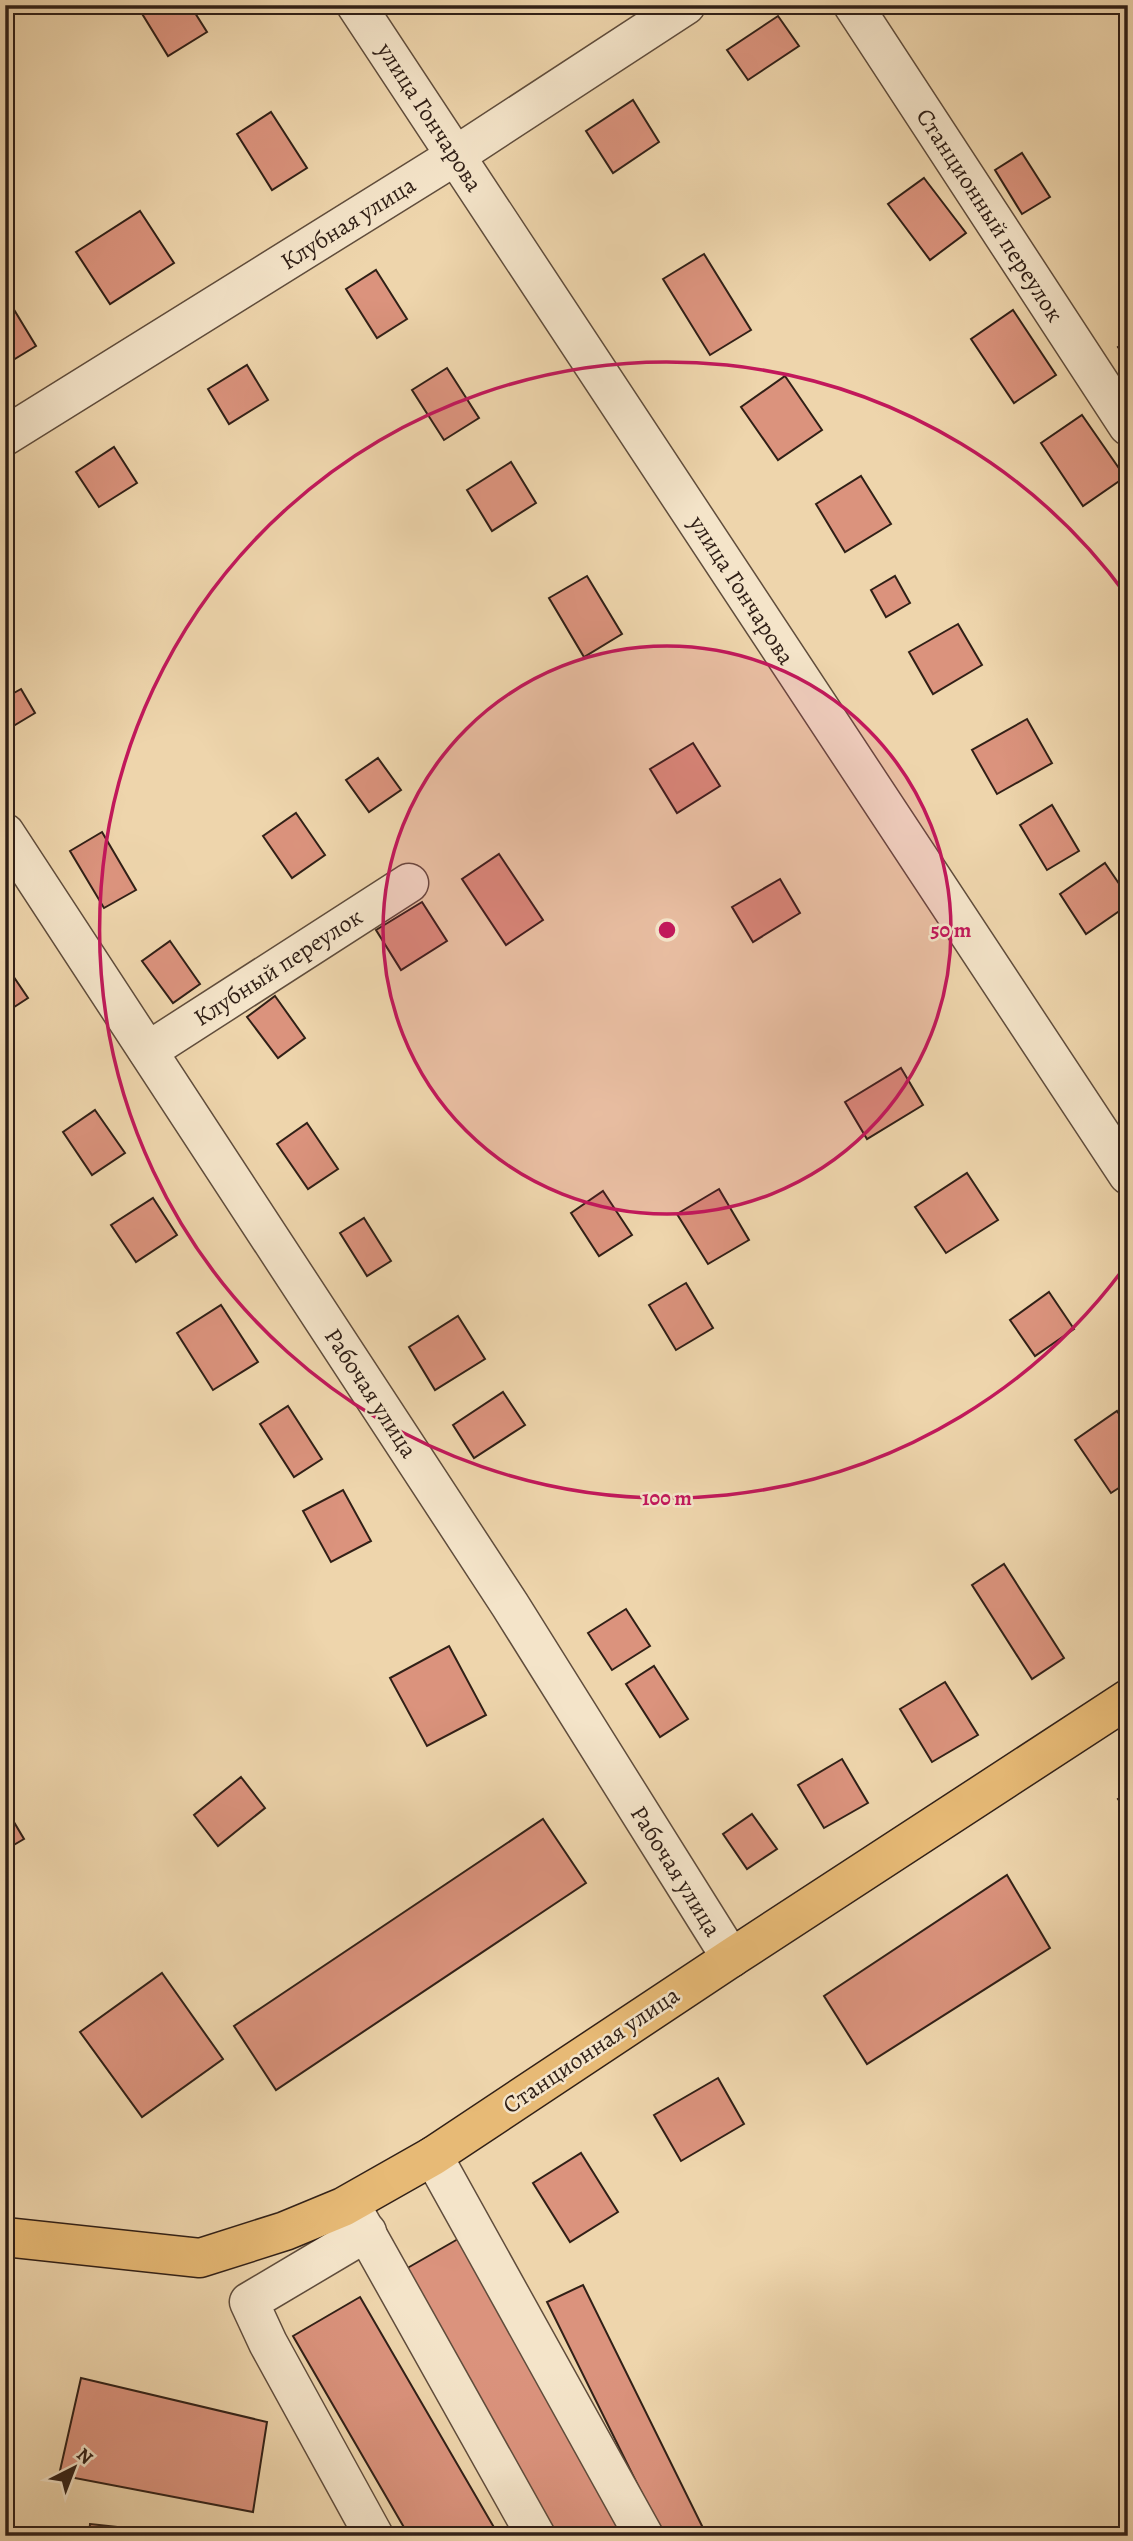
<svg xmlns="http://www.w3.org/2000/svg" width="1133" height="2541" font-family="Alegreya,serif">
<rect width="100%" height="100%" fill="#eed5ac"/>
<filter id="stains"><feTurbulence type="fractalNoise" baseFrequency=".00286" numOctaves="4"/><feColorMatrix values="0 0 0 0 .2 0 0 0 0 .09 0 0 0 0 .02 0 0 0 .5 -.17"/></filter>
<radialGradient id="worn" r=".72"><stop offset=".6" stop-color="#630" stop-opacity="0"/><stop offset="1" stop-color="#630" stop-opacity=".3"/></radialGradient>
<g fill="#db937d" stroke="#312017" stroke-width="2">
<polygon points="152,5 190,5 207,32 168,56 141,12"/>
<polygon points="1118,5 1128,5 1128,20"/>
<polygon points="778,16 799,46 748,80 727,50"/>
<polygon points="633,100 659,142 613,173 586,131"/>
<polygon points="271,112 307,168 272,190 237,134"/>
<polygon points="1022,153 1050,197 1022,214 995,170"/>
<polygon points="924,178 966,233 930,260 888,204"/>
<polygon points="140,211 174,263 110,304 76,252"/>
<polygon points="704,254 751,330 710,355 663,279"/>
<polygon points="376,270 407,319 377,338 346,289"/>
<polygon points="13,308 36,346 5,365 5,312"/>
<polygon points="1013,310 1056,375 1014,403 971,339"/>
<polygon points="1128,341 1128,362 1118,347"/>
<polygon points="247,365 268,400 229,424 208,389"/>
<polygon points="447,368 479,418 444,440 412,390"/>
<polygon points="785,376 822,430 778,460 741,407"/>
<polygon points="1082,415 1125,477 1083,506 1041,443"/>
<polygon points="114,447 137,483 99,507 76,472"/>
<polygon points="511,462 536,503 492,531 467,490"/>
<polygon points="861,476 891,524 845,552 816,504"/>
<polygon points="587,576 622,634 584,657 549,598"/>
<polygon points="895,576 910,603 886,617 871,590"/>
<polygon points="958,624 982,665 933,694 909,652"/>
<polygon points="21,689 35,713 5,731 5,698"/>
<polygon points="1027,719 1052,763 997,794 972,750"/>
<polygon points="693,743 720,786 677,813 650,769"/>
<polygon points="378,758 401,790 369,812 346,780"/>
<polygon points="1052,805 1079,851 1047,870 1020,825"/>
<polygon points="296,813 325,855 292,878 263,836"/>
<polygon points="102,832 136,890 104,908 70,851"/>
<polygon points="499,854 543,920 506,945 462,879"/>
<polygon points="1105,863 1128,897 1128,905 1086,934 1060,894"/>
<polygon points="780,879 800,913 753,942 732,907"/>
<polygon points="422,902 447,941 401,970 376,930"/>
<polygon points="170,941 200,984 173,1003 142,961"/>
<polygon points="5,964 28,998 5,1013"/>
<polygon points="275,996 305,1038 278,1058 247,1017"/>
<polygon points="901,1068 923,1105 867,1139 845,1102"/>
<polygon points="95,1110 125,1153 92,1175 63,1132"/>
<polygon points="307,1123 338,1169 308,1189 277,1144"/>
<polygon points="967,1173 998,1220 946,1253 915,1207"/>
<polygon points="719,1189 749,1240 708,1264 677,1214"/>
<polygon points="603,1191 632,1235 599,1256 571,1213"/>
<polygon points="153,1198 177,1235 136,1262 111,1225"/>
<polygon points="364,1218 391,1261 367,1276 340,1233"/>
<polygon points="686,1283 713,1328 676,1350 649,1305"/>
<polygon points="1049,1292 1074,1329 1035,1356 1010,1320"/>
<polygon points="221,1305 258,1362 213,1390 177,1333"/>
<polygon points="458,1316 485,1359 435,1390 409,1347"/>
<polygon points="503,1392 525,1425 474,1458 453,1425"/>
<polygon points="288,1406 322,1459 294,1477 260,1424"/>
<polygon points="1117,1411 1128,1427 1128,1482 1111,1493 1075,1440"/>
<polygon points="343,1490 371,1541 331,1562 303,1511"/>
<polygon points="1004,1564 1064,1658 1032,1679 972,1585"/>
<polygon points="626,1609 650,1646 612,1670 588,1633"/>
<polygon points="449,1646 486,1715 427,1746 390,1678"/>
<polygon points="654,1666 688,1719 660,1737 626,1684"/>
<polygon points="945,1682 978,1735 932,1762 900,1709"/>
<polygon points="842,1759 868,1803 824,1828 798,1785"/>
<polygon points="241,1777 265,1808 218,1846 194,1815"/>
<polygon points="1128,1792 1128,1813 1118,1799"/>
<polygon points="5,1807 24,1839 5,1850"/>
<polygon points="752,1814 777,1849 747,1869 723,1834"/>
<polygon points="543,1819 586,1883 276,2090 234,2026"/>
<polygon points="1007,1875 1050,1948 867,2064 824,1996"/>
<polygon points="162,1973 223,2059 142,2117 80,2032"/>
<polygon points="718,2078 744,2124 681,2161 654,2115"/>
<polygon points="581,2153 618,2212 570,2242 533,2183"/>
<polygon points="458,2239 629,2536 547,2536 397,2274"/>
<polygon points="583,2285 707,2536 663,2536 547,2302"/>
<polygon points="360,2297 499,2536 409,2536 293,2336"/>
<polygon points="81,2378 267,2422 253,2512 59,2475"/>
<polygon points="90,2524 200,2536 89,2536"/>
</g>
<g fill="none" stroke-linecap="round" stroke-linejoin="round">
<defs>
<g id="minor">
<polyline points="356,5 1128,1175"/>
<polyline points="853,5 1128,426"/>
<polyline points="5,436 455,156 686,5"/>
<polyline points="5,833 510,1605 731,1958"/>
<polyline points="148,1051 409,883"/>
<polyline points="433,2156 644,2536"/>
<polyline points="354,2211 536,2536"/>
<polyline points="367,2232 249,2302 268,2343 374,2536"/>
</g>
<polyline id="major" points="5,2237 200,2258 285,2231 343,2207 433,2156 731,1958 1128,1699"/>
</defs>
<use href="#minor" stroke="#604d3c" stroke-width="41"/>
<use href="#major" stroke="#312017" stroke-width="41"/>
<use href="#minor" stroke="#f4e4c9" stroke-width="38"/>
<use href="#major" stroke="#e7ba76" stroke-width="38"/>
</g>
<circle cx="667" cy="930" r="284" fill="#c2185b" fill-opacity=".12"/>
<g fill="none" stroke="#c2185b" stroke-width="3.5">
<circle cx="667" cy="930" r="284"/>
<path d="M1127 1264A568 568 0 1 1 1127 596"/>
</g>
<g text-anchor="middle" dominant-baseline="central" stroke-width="5" stroke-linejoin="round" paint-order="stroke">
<g font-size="24" fill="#312017" stroke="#f4e4c9">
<text transform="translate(430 117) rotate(57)">улица Гончарова</text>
<text transform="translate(990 215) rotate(57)">Станционный переулок</text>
<text transform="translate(348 223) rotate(-32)">Клубная улица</text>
<text transform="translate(742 590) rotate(57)">улица Гончарова</text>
<text transform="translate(278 967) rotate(-33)">Клубный переулок</text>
<text transform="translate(371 1393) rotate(57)">Рабочая улица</text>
<text transform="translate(676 1871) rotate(58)">Рабочая улица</text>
<text transform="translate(591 2050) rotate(-34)">Станционная улица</text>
</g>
</g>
<circle cx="667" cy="930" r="10" fill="#c2185b" stroke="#f4e4c9" stroke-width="3.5"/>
<g font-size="21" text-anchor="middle" font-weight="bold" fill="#c2185b" stroke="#f4e4c9" stroke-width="5" stroke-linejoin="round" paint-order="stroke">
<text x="951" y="937">50 m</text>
<text x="667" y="1505">100 m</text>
</g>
<rect width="1133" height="2541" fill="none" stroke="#eed5ac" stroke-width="28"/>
<rect x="7" y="7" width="1119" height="2527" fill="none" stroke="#312017" stroke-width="3.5"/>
<rect x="14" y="14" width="1105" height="2513" fill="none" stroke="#312017" stroke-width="2"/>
<g transform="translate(74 2468) rotate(42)" stroke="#f4e4c9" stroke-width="5" paint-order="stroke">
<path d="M0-5L12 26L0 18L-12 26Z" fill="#312017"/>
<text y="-10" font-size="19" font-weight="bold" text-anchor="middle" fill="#312017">N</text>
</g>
<rect width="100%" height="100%" filter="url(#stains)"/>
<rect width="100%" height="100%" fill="url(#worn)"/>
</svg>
